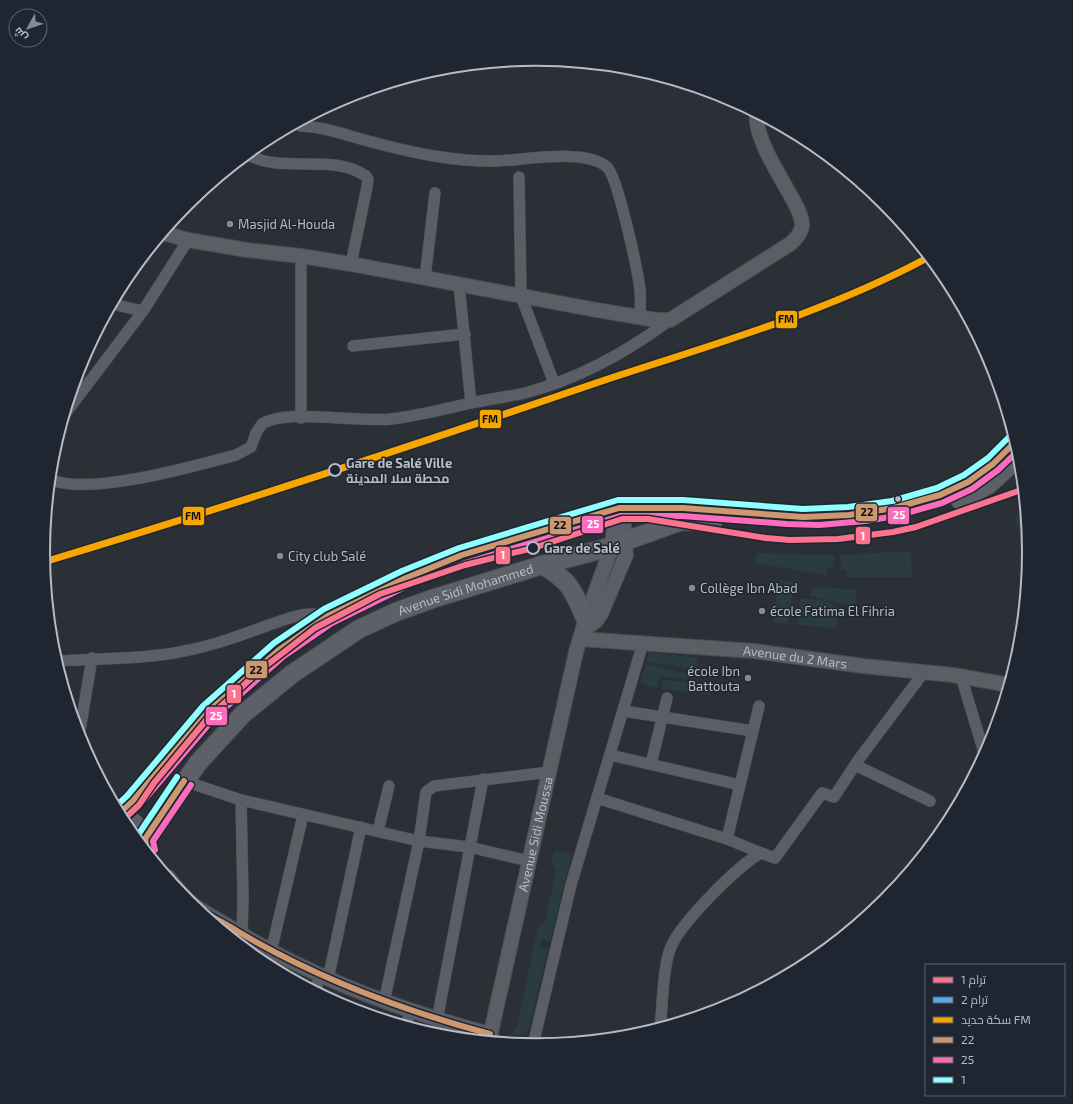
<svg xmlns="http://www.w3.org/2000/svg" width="1073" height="1104" font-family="'Exo 2',Cairo,sans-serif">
<rect width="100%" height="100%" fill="#2b3036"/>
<g fill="#2b3c3e">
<polygon points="1026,514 1030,552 1029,567 1015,518"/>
<polygon points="911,551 912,577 847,577 846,570 841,570 840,555"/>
<polygon points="756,553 835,555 833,568 827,568 826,575 755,563"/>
<polygon points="779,580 794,582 788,624 773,622"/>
<polygon points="824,587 857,590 855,607 810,596 811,589"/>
<polygon points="800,598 825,601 839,608 836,628 798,625"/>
<polygon points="648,652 698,658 697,669 647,662"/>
<polygon points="646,664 688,674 690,679 659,677 657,688 640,683"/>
<polygon points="663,680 711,685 710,695 662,689"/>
<polygon points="554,851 572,854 550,941 542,938 540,947 548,949 528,1032 520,1035 512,1034 517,1026 538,927 545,921 556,871 552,863"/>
</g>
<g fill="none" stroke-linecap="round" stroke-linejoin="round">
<defs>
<g id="minor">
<path d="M 299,122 L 301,126 C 327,127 347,136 372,142 C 413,153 455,162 497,161 C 525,160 586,148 607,167 C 618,177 638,272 640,290 C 641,299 640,308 640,317"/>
<path d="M 247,154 C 282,175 331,152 366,176 L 368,179 L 367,187 L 351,264"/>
<polyline points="519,177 521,296 554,383"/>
<polyline points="425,278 435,193"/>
<polyline points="459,285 471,403"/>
<polyline points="112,304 143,311"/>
<polyline points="353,346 465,334"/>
<polyline points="65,414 143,311 188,240"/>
<polyline points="301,418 301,256"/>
<path d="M 50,479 C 86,497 195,466 236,455 L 251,447 L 256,433 L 262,424 C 287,408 360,423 391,419 C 418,416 445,409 471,403 C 489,399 507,397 525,393 C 578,379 627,352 670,320"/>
<path d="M 56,661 C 99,658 142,660 184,651 C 212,646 239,636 266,626 C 287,619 306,610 328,616"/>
<polyline points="961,676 985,756"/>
<polyline points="623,711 753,731"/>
<polyline points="79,736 92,658"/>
<polyline points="610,755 740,785"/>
<polyline points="651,764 667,698"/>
<polyline points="855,765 930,801"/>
<polyline points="184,781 241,800 243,897 242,935"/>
<polyline points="597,798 727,839 761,853"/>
<polyline points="241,800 419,841 469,847 529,861"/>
<polyline points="378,831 389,786"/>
<polyline points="727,839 759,706"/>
<polyline points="266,964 271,952 303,815"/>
<polyline points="328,979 361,827"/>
<polyline points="315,991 320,976"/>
<polyline points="384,1002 419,841 426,792 434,786 550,772"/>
<polyline points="437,1020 483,779"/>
<polyline points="406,1026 410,1011"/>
<path d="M 660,1028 C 663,1003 662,976 669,952 C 676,927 738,865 761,853 L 775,858 L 822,793 L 834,797 L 859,759 L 924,672"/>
<polyline points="533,1045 571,885 643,643"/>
</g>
<g id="tertiary">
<path d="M 163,233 L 188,240 L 247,250 L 301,256 L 351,264 L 591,309 L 656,320 L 670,320 L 790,244 C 796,239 801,234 802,226 C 803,217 796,206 792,198 C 781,177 753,136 757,113"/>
<polyline points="585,629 596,621 601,614 626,555 624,525 619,508"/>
<path id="s1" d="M 580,639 L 754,651 L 863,666 L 953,675 L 1009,685"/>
<path d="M 168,877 C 175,886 183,897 192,904 C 203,912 216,919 228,926 C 309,977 398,1010 490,1034"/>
<path id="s2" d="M 489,1041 L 576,652 L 587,615 L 612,546 L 614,528 L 611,510"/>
</g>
<g id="primary">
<polyline points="960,500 988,485 1020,456"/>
<path d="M 542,565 C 571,581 573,591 586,620"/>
<path d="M 119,814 C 135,820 144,833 147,849"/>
<path d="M 121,814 L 181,742 L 209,711 L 279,650 L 328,616 L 406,578 L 462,555 L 619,508 C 676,504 732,513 788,516 C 829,518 869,515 909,505 C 952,494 987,475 1016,441"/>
<path id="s3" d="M 145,839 L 198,763 L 243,714 L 292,674 L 359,629 L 396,612 L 432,599 L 542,565 L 603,549 L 673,524 L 682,521 L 713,522"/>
</g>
</defs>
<use href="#minor" stroke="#494c51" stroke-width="12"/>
<use href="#tertiary" stroke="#494c51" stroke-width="16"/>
<use href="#primary" stroke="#494c53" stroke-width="20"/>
<use href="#minor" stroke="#5b5e65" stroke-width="11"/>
<use href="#tertiary" stroke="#5b5e65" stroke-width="14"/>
<use href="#primary" stroke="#5d6167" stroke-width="18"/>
<defs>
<g id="bus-1">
<polyline points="119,814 133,801 209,711 279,650 328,616 406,578 462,555 619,508 683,508 803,517 849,515 894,508 940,495 968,482 993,464 1016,441"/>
<polyline points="147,851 145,839 184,781"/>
<path d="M 183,896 C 198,911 219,920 237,931 C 316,978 401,1010 490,1034"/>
</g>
<g id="bus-2">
<polyline points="124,820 139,806 215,717 284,656 332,623 409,585 465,563 620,516 682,516 787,524 819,525 865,521 896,516 942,503 972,489 998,470 1019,450"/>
<polyline points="155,850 153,841 191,785"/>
</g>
<g id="bus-3">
<polyline points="116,806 127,796 203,706 274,643 324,609 402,571 459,548 618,500 683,500 803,509 848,507 892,501 937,488 964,475 988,458 1010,436"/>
<polyline points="137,839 138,835 177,777"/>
</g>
</defs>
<use href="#bus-1" stroke="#1f2631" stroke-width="9"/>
<use href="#bus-2" stroke="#1f2631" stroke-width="9"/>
<use href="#bus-3" stroke="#1f2631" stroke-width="9"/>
<use href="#bus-1" stroke="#cd976f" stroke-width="6"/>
<use href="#bus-2" stroke="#fb6dba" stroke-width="6"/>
<use href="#bus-3" stroke="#90ffff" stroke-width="6"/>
<defs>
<path id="rail-1" d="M 44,562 C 230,506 415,445 599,382 C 710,345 826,313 929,257"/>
</defs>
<use href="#rail-1" stroke="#1f2631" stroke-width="10"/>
<use href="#rail-1" stroke="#f7a600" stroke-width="7"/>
<defs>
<polyline id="tram-1" points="123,820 139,805 154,783 208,718 258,672 315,628 380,594 465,565 533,548 622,519 648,519 766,538 790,540 838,539 893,532 916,527 1024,489"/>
<polyline id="tram-2" points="787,129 847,171"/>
</defs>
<use href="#tram-1" stroke="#1f2631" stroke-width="9"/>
<use href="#tram-2" stroke="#1f2631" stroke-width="9"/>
<use href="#tram-1" stroke="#fc738d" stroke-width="6"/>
<use href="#tram-2" stroke="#5aa8eb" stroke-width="6"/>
</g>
<g fill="#858b94" stroke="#1f2631" stroke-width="1.5">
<circle cx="230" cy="224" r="4"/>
<circle cx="280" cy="556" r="4"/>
<circle cx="692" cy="588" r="4"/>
<circle cx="762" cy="611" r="4"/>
<circle cx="748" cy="678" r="4"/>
</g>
<g fill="#1f2631" stroke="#b6bcc7" stroke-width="2">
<circle cx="335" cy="470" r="6"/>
<circle cx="533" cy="548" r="6"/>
</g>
<circle fill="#b6bcc7" stroke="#1f2631" stroke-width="1.5" cx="898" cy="499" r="3.5"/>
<g text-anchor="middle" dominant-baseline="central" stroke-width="3" stroke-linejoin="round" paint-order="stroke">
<g font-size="13" fill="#b6bcc7" stroke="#1f2631" text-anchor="start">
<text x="238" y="224">Masjid Al-Houda</text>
<text x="288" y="556">City club Salé</text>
<text x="700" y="588">Collège Ibn Abad</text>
<text x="770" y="611">école Fatima El Fihria</text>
<text x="740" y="671" text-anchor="end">école Ibn<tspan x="740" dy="15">Battouta</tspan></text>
</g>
<g font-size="13" font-weight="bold" fill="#b6bcc7" stroke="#1f2631" text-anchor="start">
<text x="346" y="463">Gare de Salé Ville<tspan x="346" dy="15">محطة سلا المدينة</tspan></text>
<text x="544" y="548">Gare de Salé</text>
</g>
<g font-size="13" fill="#b6bcc7" stroke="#1f2631">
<text stroke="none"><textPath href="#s3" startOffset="417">Avenue Sidi Mohammed</textPath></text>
<text stroke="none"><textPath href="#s1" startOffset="216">Avenue du 2 Mars</textPath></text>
<text stroke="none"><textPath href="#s2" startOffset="212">Avenue Sidi Moussa</textPath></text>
</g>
</g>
<path d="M0 0H1073V1104H0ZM50 552a486 486 0 1 1 972 0a486 486 0 1 1-972 0Z" fill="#1f2631" fill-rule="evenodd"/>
<path fill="none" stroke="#b6bcc7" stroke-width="2" d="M50 552a486 486 0 1 1 972 0a486 486 0 1 1-972 0Z"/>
<g stroke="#1f2631" stroke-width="1.5">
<rect x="775" y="310" width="23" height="19" rx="4" fill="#f7a600"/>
<rect x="479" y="409" width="23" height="20" rx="4" fill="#f7a600"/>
<rect x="855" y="503" width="23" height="19" rx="4" fill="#cd976f"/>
<rect x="887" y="506" width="23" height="19" rx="4" fill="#fb6dba"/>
<rect x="182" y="506" width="23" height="20" rx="4" fill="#f7a600"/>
<rect x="581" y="515" width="23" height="19" rx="4" fill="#fb6dba"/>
<rect x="549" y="516" width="23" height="19" rx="4" fill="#cd976f"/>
<rect x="855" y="526" width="16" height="19" rx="4" fill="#fc738d"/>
<rect x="495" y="546" width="16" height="19" rx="4" fill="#fc738d"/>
<rect x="245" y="660" width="23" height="19" rx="4" fill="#cd976f"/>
<rect x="226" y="684" width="16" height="20" rx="4" fill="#fc738d"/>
<rect x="205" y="706" width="23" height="20" rx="4" fill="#fb6dba"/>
</g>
<g font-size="11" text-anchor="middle" font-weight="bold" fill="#fff">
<text x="899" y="519">25</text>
<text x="593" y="528">25</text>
<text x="863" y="540">1</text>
<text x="503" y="559">1</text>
<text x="234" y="698">1</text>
<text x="216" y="720">25</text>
</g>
<g font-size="11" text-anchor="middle" font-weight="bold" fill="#111">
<text x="786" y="323">FM</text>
<text x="490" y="423">FM</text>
<text x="867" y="516">22</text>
<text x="193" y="520">FM</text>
<text x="560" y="529">22</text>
<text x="256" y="674">22</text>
</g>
<rect x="925" y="964" width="140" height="132" fill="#1f2631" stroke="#5b626d"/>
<rect x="933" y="977" width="20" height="6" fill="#fc738d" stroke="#5b626d"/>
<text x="961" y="984" font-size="12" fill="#b6bcc7">ترام 1</text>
<rect x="933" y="997" width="20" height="6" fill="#5aa8eb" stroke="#5b626d"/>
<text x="961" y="1004" font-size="12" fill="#b6bcc7">ترام 2</text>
<rect x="933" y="1017" width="20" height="6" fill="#f7a600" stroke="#5b626d"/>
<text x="961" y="1024" font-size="12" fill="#b6bcc7">سكة حديد FM</text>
<rect x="933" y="1037" width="20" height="6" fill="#cd976f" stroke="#5b626d"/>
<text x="961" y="1044" font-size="12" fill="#b6bcc7">22</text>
<rect x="933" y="1057" width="20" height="6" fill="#fb6dba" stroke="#5b626d"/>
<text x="961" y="1064" font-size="12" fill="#b6bcc7">25</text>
<rect x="933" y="1077" width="20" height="6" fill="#90ffff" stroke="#5b626d"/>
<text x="961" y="1084" font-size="12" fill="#b6bcc7">1</text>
<g transform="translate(28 28) rotate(230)"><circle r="19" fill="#1f2631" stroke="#5b626d"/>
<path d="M0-3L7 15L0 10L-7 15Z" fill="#858b94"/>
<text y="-6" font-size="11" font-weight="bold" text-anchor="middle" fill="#b6bcc7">ش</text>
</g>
</svg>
